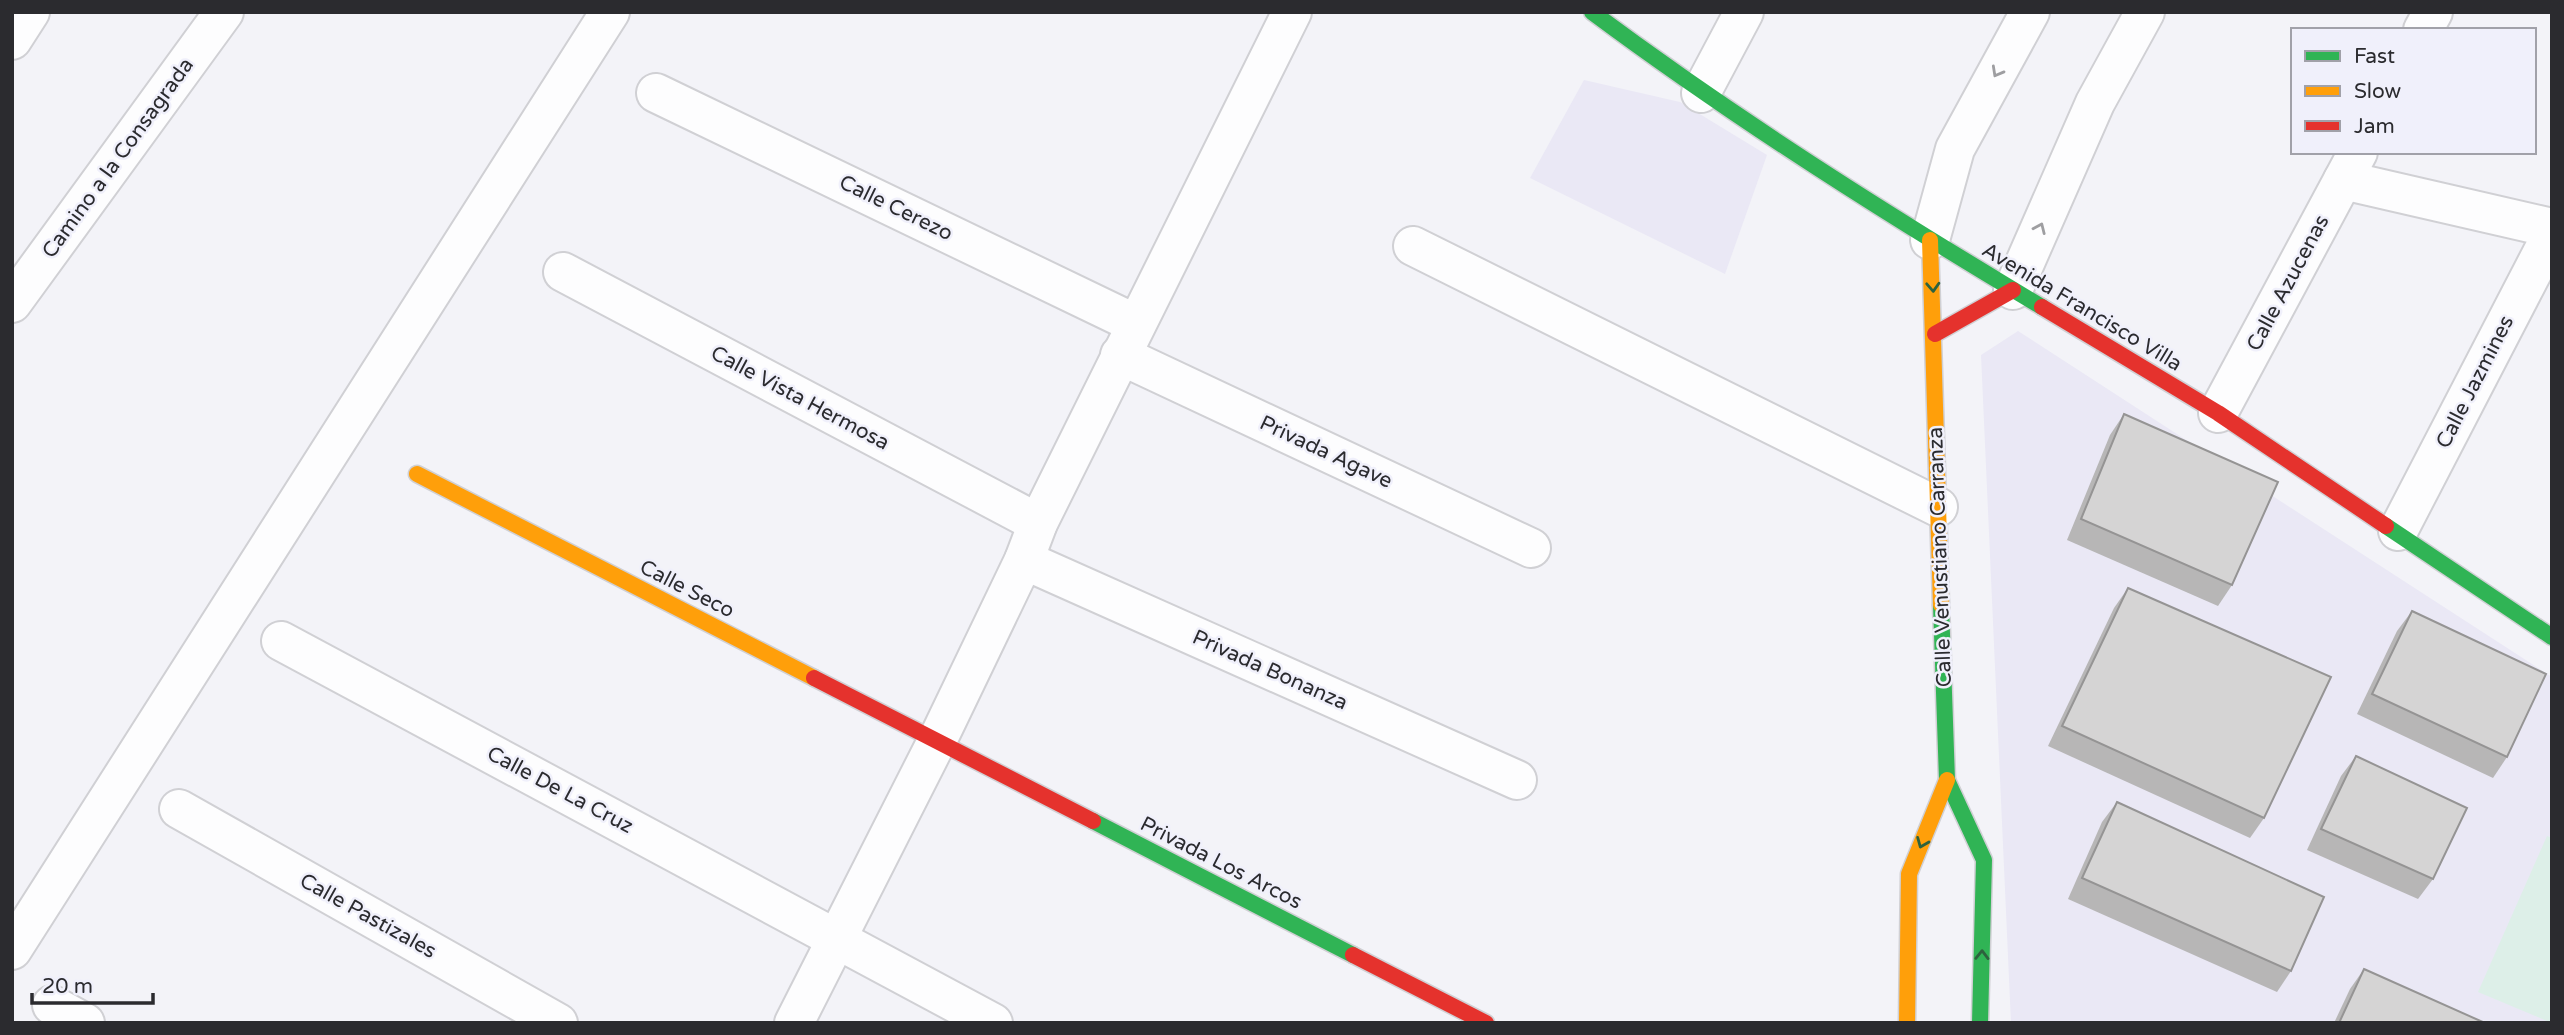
<svg xmlns="http://www.w3.org/2000/svg" width="2564" height="1035" font-family="'Varela Round',sans-serif">
<rect width="100%" height="100%" fill="#f3f3f8"/>
<g fill="#eae8f5">
<polygon points="1584,80 1680,102 1767,155 1725,274 1530,178"/>
<polygon points="2018,331 2552,677 2552,1023 2011,1023 1981,355"/>
</g>
<polygon fill="#ddefe8" points="2547,836 2552,838 2552,1023 2478,992"/>
<g fill="none" stroke-linecap="round" stroke-linejoin="round">
<defs>
<g id="street">
<polyline points="2423,30 2433,12"/>
<polyline points="12,40 30,12"/>
<polyline points="656,93 1136,324"/>
<polyline points="1701,93 1744,12"/>
<polyline points="2343,180 2552,228"/>
<polyline points="1930,240 1955,149 2030,12"/>
<polyline points="1413,246 1938,507"/>
<polyline points="563,272 1038,523"/>
<polyline points="2013,290 2095,103 2145,12"/>
<polyline points="12,303 224,12"/>
<polyline points="1120,355 1531,548"/>
<polyline points="2218,413 2358,152"/>
<polyline points="2398,531 2552,234"/>
<polyline points="1024,560 1517,780"/>
<polyline points="281,641 993,1023"/>
<polyline points="179,809 558,1023"/>
<polyline points="12,950 610,12"/>
<polyline points="52,1005 85,1023"/>
<polyline points="794,1023 937,741 1024,560 1038,523 1292,12"/>
</g>
<g id="fast">
<path d="M 1592,12 C 1736,119 1888,215 2042,307"/>
<polyline points="2386,526 2552,637"/>
<polyline points="1941,605 1947,780 1984,860 1980,1023"/>
<polyline points="1093,821 1353,955"/>
</g>
<g id="slow">
<polyline points="1930,240 1941,605"/>
<polyline points="417,474 814,678"/>
<polyline points="1907,1023 1909,874 1947,780"/>
</g>
<g id="jam">
<polyline points="2042,307 2218,413 2386,526"/>
<polyline points="1935,334 2013,290"/>
<polyline points="814,678 1093,821"/>
<polyline points="1353,955 1486,1023"/>
</g>
</defs>
<use href="#street" stroke="#d0d0d4" stroke-width="42"/>
<use href="#fast" stroke="#d0d0d4" stroke-width="19"/>
<use href="#slow" stroke="#d0d0d4" stroke-width="19"/>
<use href="#jam" stroke="#d0d0d4" stroke-width="19"/>
<use href="#street" stroke="#fdfdfe" stroke-width="38"/>
<use href="#fast" stroke="#30b455" stroke-width="16"/>
<use href="#slow" stroke="#ff9f0a" stroke-width="16"/>
<use href="#jam" stroke="#e5322d" stroke-width="16"/>
</g>
<g fill="#b7b6b6">
<polygon points="2124,414 2232,585 2218,606 2067,540 2110,435"/>
<polygon points="2128,588 2264,818 2250,838 2048,746 2114,608"/>
<polygon points="2412,611 2507,757 2493,778 2357,714 2397,631"/>
<polygon points="2356,756 2433,879 2418,899 2307,850 2341,776"/>
<polygon points="2117,802 2291,971 2277,992 2068,899 2102,822"/>
<polygon points="2364,969 2485,1023 2334,1023 2350,989"/>
</g>
<g fill="#d5d4d4" stroke="#959494" stroke-width="2">
<polygon points="2124,414 2278,482 2232,585 2081,519"/>
<polygon points="2128,588 2331,677 2264,818 2062,726"/>
<polygon points="2412,611 2546,674 2507,757 2372,694"/>
<polygon points="2356,756 2467,808 2433,879 2321,829"/>
<polygon points="2117,802 2324,897 2291,971 2082,878"/>
<polygon points="2364,969 2485,1023 2339,1023"/>
</g>
<defs><path id="oneway-chevron" d="M-2-3.5L2.5 0L-2 3.5" fill="none" stroke-width="1.6" stroke-linecap="round" stroke-linejoin="round" transform="scale(1.75)"/></defs>
<g stroke="#9e9ea1">
<use href="#oneway-chevron" transform="translate(1997 72) rotate(119)"/>
<use href="#oneway-chevron" transform="translate(2040 228) rotate(-66)"/>
</g>
<g stroke="#2d623e">
<use href="#oneway-chevron" transform="translate(1933 287) rotate(87)"/>
<use href="#oneway-chevron" transform="translate(1922 843) rotate(112)"/>
<use href="#oneway-chevron" transform="translate(1982 955) rotate(-89)"/>
</g>
<g text-anchor="middle" dominant-baseline="central" stroke-width="5" stroke-linejoin="round" paint-order="stroke">
<g font-size="21" fill="#2b2b2f" stroke="#f0f0fb">
<text transform="translate(118 158) rotate(-54)">Camino a la Consagrada</text>
<text transform="translate(896 208) rotate(26)">Calle Cerezo</text>
<text transform="translate(2288 283) rotate(-62)">Calle Azucenas</text>
<text transform="translate(2082 307) rotate(31)">Avenida Francisco Villa</text>
<text transform="translate(2475 382) rotate(-63)">Calle Jazmines</text>
<text transform="translate(800 398) rotate(28)">Calle Vista Hermosa</text>
<text transform="translate(1326 452) rotate(25)">Privada Agave</text>
<text transform="translate(1940 557) rotate(-92)">Calle Venustiano Carranza</text>
<text transform="translate(687 589) rotate(27)">Calle Seco</text>
<text transform="translate(1270 670) rotate(24)">Privada Bonanza</text>
<text transform="translate(560 790) rotate(28)">Calle De La Cruz</text>
<text transform="translate(1221 863) rotate(27)">Privada Los Arcos</text>
<text transform="translate(368 916) rotate(29)">Calle Pastizales</text>
</g>
</g>
<rect width="2564" height="1035" fill="none" stroke="#2b2b2f" stroke-width="28"/>
<rect x="2291" y="28" width="245" height="126" fill="#f0f0fb" stroke="#a1a1a9" stroke-width="2"/>
<rect x="2305" y="51" width="35" height="10" fill="#30b455" stroke="#a1a1a9" stroke-width="2"/>
<text x="2354" y="63" font-size="21" fill="#2b2b2f">Fast</text>
<rect x="2305" y="86" width="35" height="10" fill="#ff9f0a" stroke="#a1a1a9" stroke-width="2"/>
<text x="2354" y="98" font-size="21" fill="#2b2b2f">Slow</text>
<rect x="2305" y="121" width="35" height="10" fill="#e5322d" stroke="#a1a1a9" stroke-width="2"/>
<text x="2354" y="133" font-size="21" fill="#2b2b2f">Jam</text>
<path d="M32 993v10h121v-10" fill="none" stroke="#2b2b2f" stroke-width="3.5"/>
<text x="42" y="993" font-size="21" fill="#2b2b2f" stroke="#f0f0fb" stroke-width="5" paint-order="stroke">20 m</text>
</svg>
